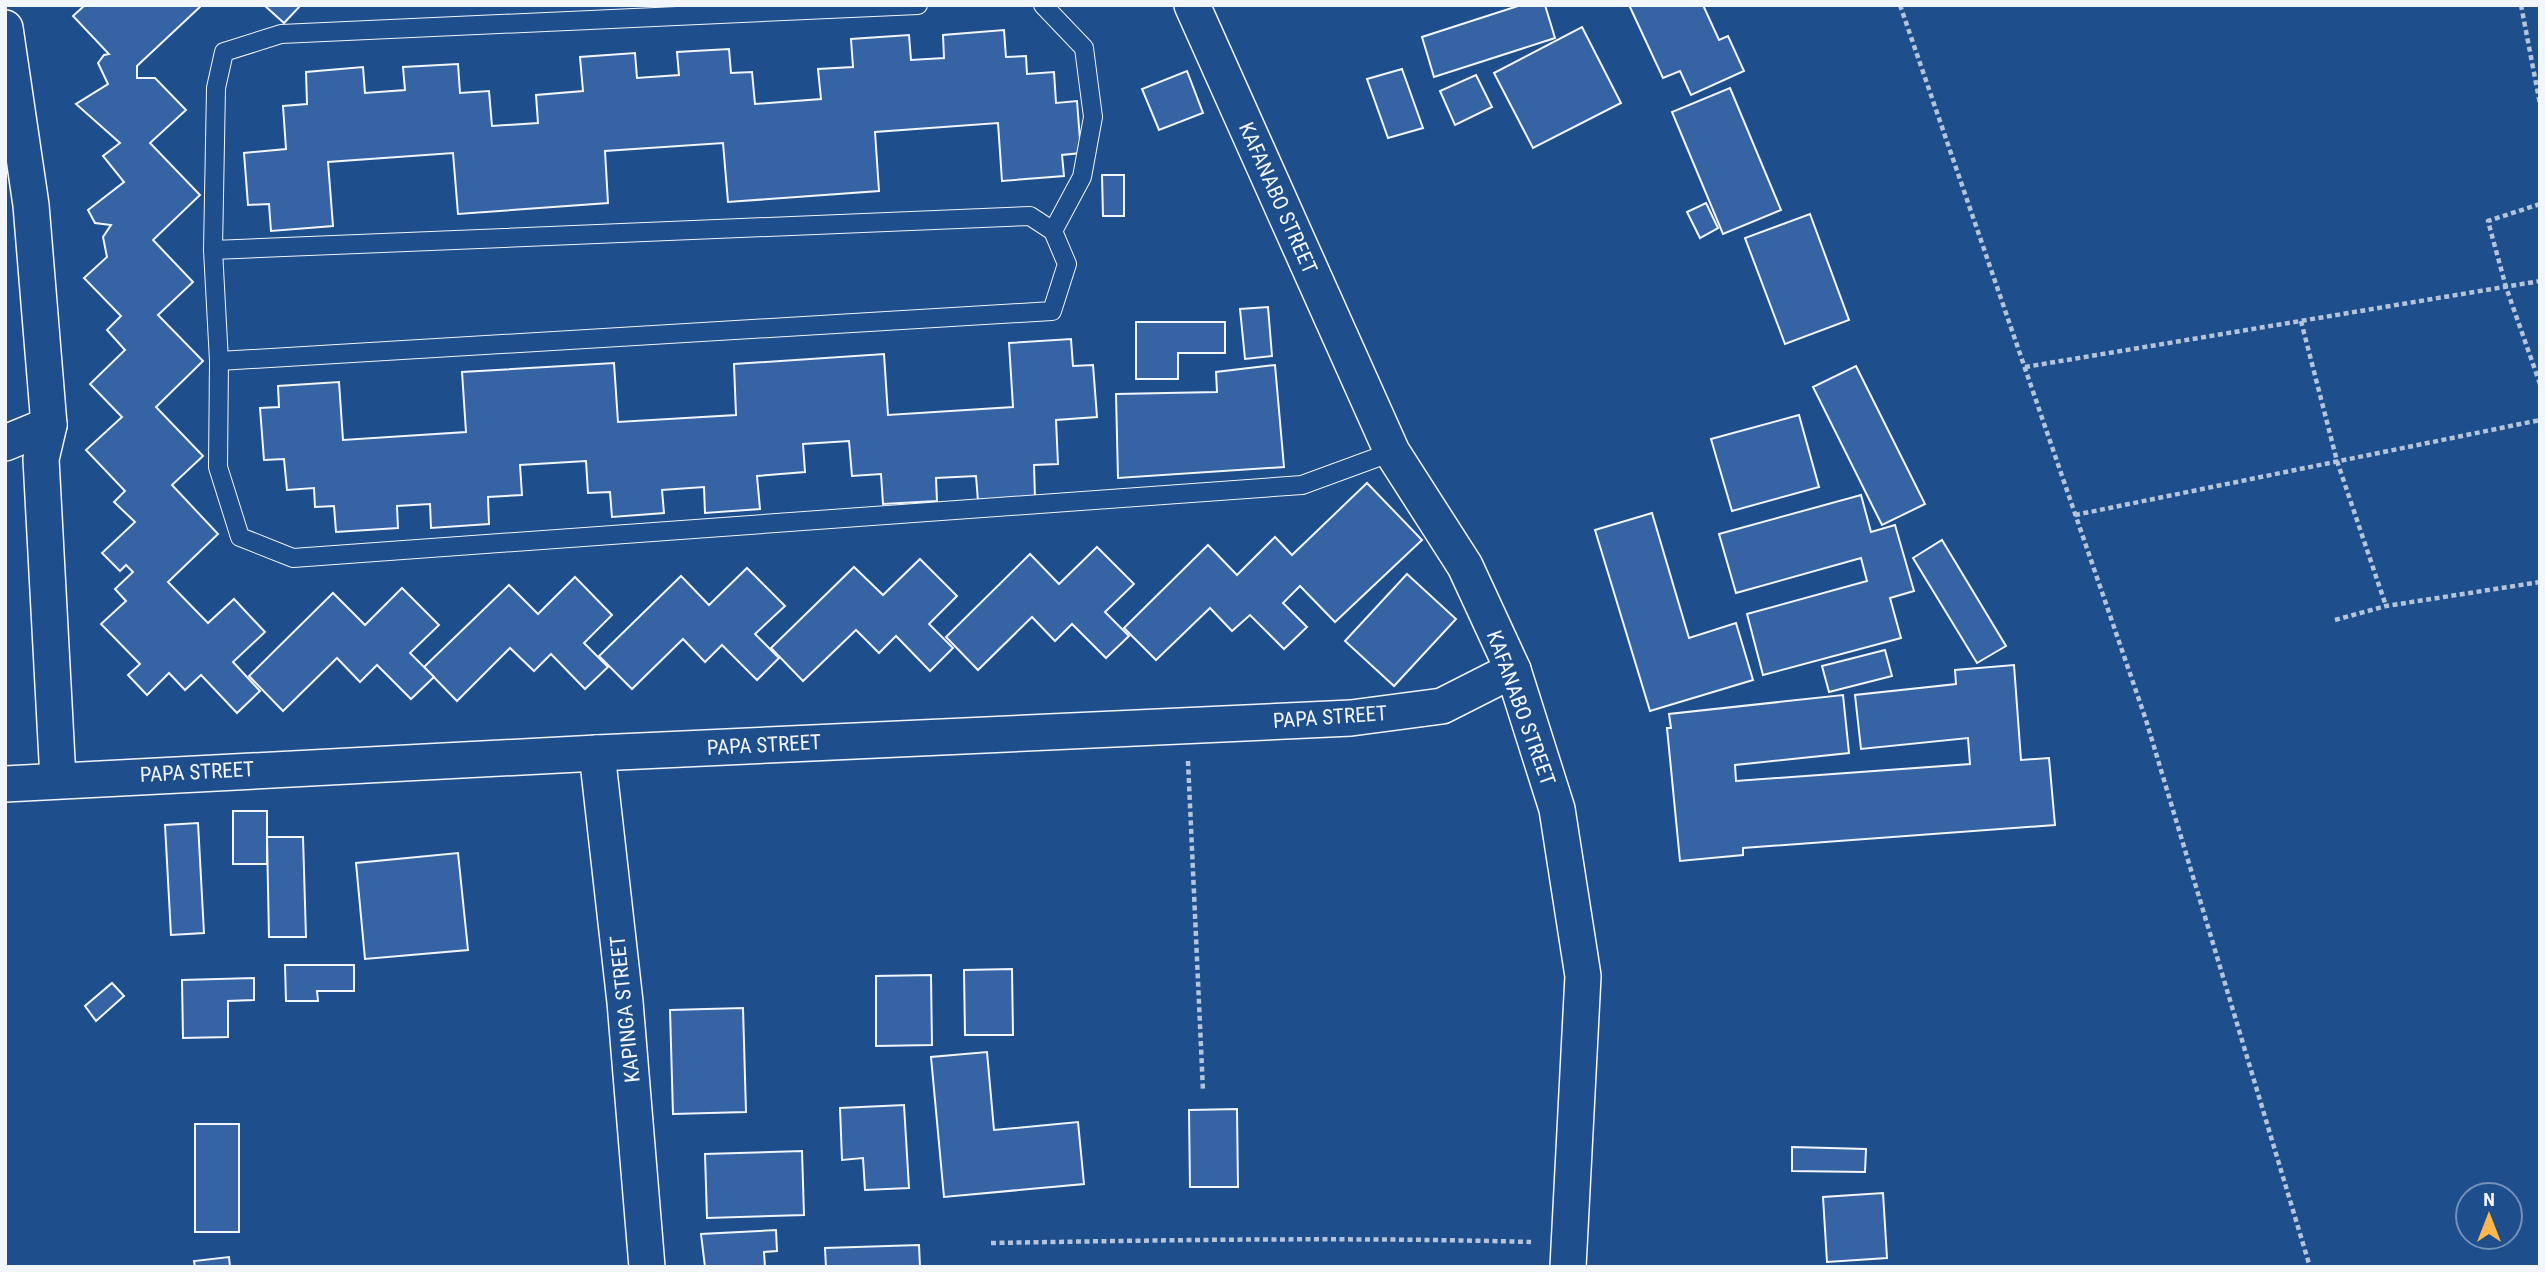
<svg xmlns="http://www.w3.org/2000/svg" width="2545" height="1272" font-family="'Roboto Condensed',sans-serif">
<rect width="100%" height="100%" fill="#1f4e8c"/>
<g fill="#3563a3" stroke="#f2f6ff" stroke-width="2">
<polygon points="85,5 202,5 137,66 137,78 155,78 186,110 150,143 200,195 153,240 193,282 158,315 203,361 156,407 203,456 172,485 218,534 168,582 208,623 234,599 265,632 233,662 260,691 237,713 201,675 185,690 169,673 147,695 128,675 140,664 101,624 126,601 115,589 133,572 126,565 120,571 102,553 135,522 114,502 125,491 86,450 122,417 90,384 125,350 107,330 121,316 84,278 107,257 103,237 111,225 95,223 88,210 124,182 103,156 120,143 76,104 108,84 98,63 104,55 109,54 73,16"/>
<polygon points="264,5 301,5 284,23"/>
<polygon points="1521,5 1545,5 1555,38 1434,77 1422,37"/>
<polygon points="1629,5 1703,5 1719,40 1728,36 1744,71 1691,95 1680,71 1663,78"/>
<polygon points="1582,27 1621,103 1533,148 1494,73"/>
<polygon points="1004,30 1006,57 1026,56 1027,74 1054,72 1056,103 1077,101 1081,153 1062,155 1064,176 1002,181 998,123 875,132 879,191 728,202 723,143 605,151 608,203 458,214 453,153 328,162 333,226 271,231 269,204 248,205 244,153 286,149 283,106 307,104 306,72 363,67 365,93 405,90 403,67 458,64 460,93 489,91 492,126 538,123 536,95 583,91 580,57 635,53 637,78 679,75 677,52 729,49 731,73 752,72 755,104 821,99 818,69 853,67 851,39 909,35 911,60 944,58 943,35"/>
<polygon points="1402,69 1423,128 1388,138 1367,79"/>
<polygon points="1187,71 1203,113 1159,130 1142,89"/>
<polygon points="1476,75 1492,107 1455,125 1440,91"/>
<polygon points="1730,88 1781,210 1723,234 1672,112"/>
<polygon points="1102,175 1124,175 1124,216 1103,216"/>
<polygon points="1706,203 1718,228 1700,238 1687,212"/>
<polygon points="1810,214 1849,320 1785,344 1745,238"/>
<polygon points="1268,307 1272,356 1245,359 1240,309"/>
<polygon points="1136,322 1225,322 1225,353 1178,353 1178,379 1136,379"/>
<polygon points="1071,339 1073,366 1093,365 1097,417 1056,420 1058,464 1034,465 1035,498 978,501 976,476 936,478 937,501 883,504 881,474 852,476 849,441 803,444 805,472 757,476 760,509 705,513 704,487 662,490 664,513 612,517 610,492 588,493 586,461 520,465 522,495 488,497 489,524 431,528 430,504 397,506 398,528 336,532 334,506 315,507 314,488 287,490 284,459 264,460 260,408 279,407 278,386 339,382 343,440 466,432 462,372 614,363 618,422 736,415 734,364 884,354 888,415 1013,407 1009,343"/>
<polygon points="1275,365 1284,467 1118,478 1116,394 1217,392 1216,372"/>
<polygon points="1856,366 1925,504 1882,525 1813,387"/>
<polygon points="1799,415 1819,487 1732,511 1711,439"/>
<polygon points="1367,483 1422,540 1335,622 1300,586 1283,603 1307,627 1284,649 1250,615 1232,631 1210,608 1156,660 1124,628 1208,545 1237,575 1275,537 1292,555"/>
<polygon points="1861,495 1871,532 1895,525 1914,591 1890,598 1901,638 1763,675 1747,614 1867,581 1861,558 1736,593 1719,534"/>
<polygon points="1652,513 1689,638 1736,623 1753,680 1650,711 1595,530"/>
<polygon points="1942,540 2006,646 1977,663 1913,558"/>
<polygon points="1097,547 1134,584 1105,612 1129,636 1106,658 1072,624 1055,641 1032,617 978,670 946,637 1030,554 1059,584"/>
<polygon points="920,559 957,596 929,624 953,648 930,671 896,636 879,653 856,630 803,681 771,648 854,567 883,595"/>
<polygon points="747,568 785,606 755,634 779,658 757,680 722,645 705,662 683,639 632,689 599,656 681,576 709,605"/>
<polygon points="1407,574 1456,619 1394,686 1345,641"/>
<polygon points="575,577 612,615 584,643 608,667 585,689 551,654 534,671 510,648 457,701 424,667 509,585 538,614"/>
<polygon points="402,588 439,625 410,653 434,677 411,699 377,665 360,682 337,658 283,711 249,676 333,593 365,625"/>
<polygon points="1885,650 1892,676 1829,692 1822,666"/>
<polygon points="2014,665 2021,760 2049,758 2055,825 1743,848 1743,855 1680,861 1667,728 1671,728 1669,714 1843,695 1849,753 1735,765 1736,781 1970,764 1968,738 1861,749 1855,695 1956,684 1955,670"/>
<rect x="233" y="811" width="34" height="53"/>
<polygon points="198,823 204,933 171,935 165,825"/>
<polygon points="267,837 303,837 306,937 269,937"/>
<polygon points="458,853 468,950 365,959 356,863"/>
<polygon points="285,965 354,965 354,991 317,991 318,1001 286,1001"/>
<polygon points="1012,969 1013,1035 965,1035 964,970"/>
<polygon points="931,975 932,1045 876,1046 876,976"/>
<polygon points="254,978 254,1000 228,1001 228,1037 183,1038 182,980"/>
<polygon points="112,983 124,996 96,1021 85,1006"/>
<polygon points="743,1008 746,1112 673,1114 670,1010"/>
<polygon points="987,1052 994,1130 1078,1122 1084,1184 944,1197 931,1057"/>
<polygon points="904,1105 909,1188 865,1190 863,1158 842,1160 840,1108"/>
<polygon points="1237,1109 1238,1187 1190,1187 1189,1110"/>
<rect x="195" y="1124" width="44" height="108"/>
<polygon points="1792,1147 1866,1149 1865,1172 1792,1171"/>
<polygon points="802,1151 804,1215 707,1218 705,1154"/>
<polygon points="1883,1193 1887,1258 1827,1262 1823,1197"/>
<polygon points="776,1230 777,1251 764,1252 765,1267 705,1267 701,1234"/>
<polygon points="919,1245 920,1267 826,1267 825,1248"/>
<polygon points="229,1257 230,1267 195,1267 194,1261"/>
</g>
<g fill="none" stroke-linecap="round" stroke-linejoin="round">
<defs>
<g id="service">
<polyline points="1043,5 1084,48 1093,117 1082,177 1053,231"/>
<polyline points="213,250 219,361 218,467 240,537 293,558 1302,485 1392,452"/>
<polyline points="219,361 1052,311 1067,264 1053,231 1030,216 213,250 216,88 224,52 281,34 918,5"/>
</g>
<g id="minor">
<polyline points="1192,5 1392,452 1465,566 1513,670 1557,809 1583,976 1568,1267"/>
<polyline points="5,28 31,205 49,425 41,459 58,779"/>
<polyline points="5,443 49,425"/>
<polyline points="597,753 625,1002 647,1267"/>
<polyline points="5,784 597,753 1351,718 1442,706 1513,670"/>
</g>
</defs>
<use href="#service" stroke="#f2f6ff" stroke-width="20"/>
<use href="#minor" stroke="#f2f6ff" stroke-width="38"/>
<g stroke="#b3c4dc" stroke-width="4.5" stroke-dasharray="5 3.5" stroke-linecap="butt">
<polyline points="1900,5 2146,720 2310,1267"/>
<polyline points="2521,5 2540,104"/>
<polyline points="2540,204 2488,221 2506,287 2540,384"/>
<polyline points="2301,321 2337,461 2386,606"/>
<polyline points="2025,367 2540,281"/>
<polyline points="2075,515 2540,420"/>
<polyline points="2335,620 2386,606 2540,582"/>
<polyline points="1188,761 1203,1091"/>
<path d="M 991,1243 C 1171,1240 1351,1237 1531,1242"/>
</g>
<use href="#service" stroke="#1f4e8c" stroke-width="18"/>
<use href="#minor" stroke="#1f4e8c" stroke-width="35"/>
</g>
<g text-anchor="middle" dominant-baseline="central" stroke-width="5" stroke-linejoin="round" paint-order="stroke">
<g font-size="21" fill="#f2f6ff" stroke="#1f4e8c">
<text transform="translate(1278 198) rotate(66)">KAFANABO STREET</text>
<text transform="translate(1521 708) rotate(70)">KAFANABO STREET</text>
<text transform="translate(1330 717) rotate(-4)">PAPA STREET</text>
<text transform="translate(764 745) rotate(-3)">PAPA STREET</text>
<text transform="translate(197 772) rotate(-3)">PAPA STREET</text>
<text transform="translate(625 1009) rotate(-96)">KAPINGA STREET</text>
</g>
</g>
<rect width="2545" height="1272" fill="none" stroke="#f2f6ff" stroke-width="14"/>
<g transform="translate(2489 1216)"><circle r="33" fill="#1f4e8c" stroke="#7391ba" stroke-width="2"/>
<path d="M0-5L12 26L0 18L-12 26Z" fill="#ffb74d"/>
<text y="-10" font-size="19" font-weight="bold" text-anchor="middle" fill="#f2f6ff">N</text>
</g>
</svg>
